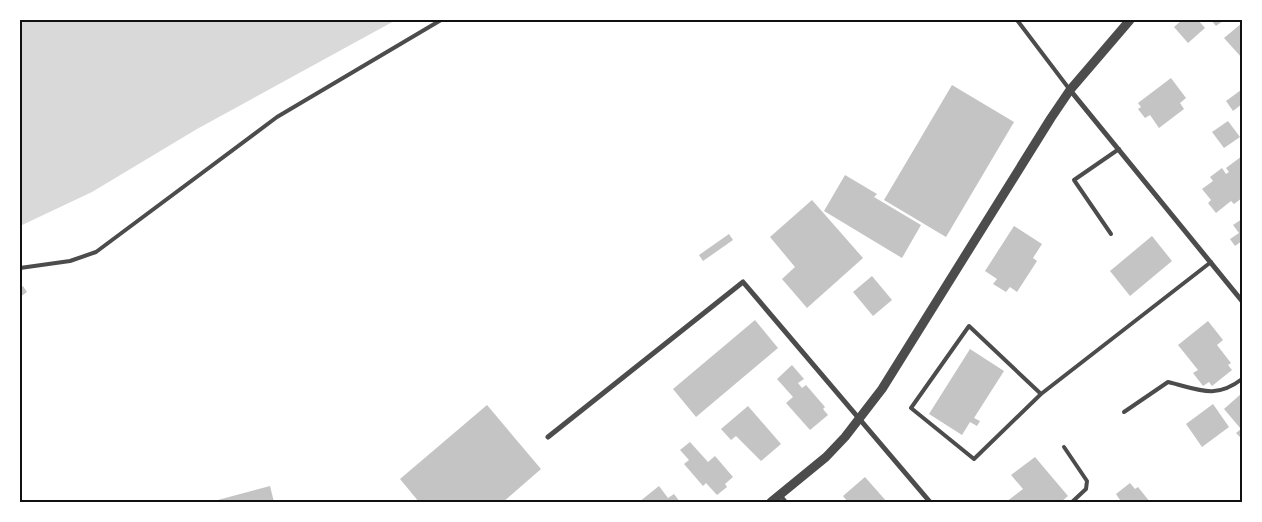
<svg xmlns="http://www.w3.org/2000/svg" width="1262" height="522" font-family="'Work Sans',sans-serif">
<rect width="100%" height="100%" fill="#fff"/>
<polygon fill="#d9d9d9" points="20,20 396,20 197,129 92,192 20,226"/>
<g fill="#c4c4c4">
<polygon points="1182,20 1198,20 1205,28 1188,43 1174,27"/>
<polygon points="1211,20 1224,20 1216,26"/>
<polygon points="1242,23 1242,58 1224,38"/>
<polygon points="1171,78 1186,98 1180,103 1184,109 1159,128 1150,115 1145,118 1138,109 1141,107 1138,103"/>
<polygon points="952,85 1014,122 946,237 884,200"/>
<polygon points="1241,90 1242,104 1233,111 1226,101"/>
<polygon points="1228,121 1240,137 1224,148 1212,132"/>
<polygon points="1242,156 1242,198 1234,204 1231,201 1216,213 1208,203 1211,200 1202,189 1213,181 1210,177 1222,168 1226,174 1229,172 1226,168"/>
<polygon points="845,175 877,194 874,197 921,225 902,258 824,211"/>
<polygon points="812,200 863,258 807,308 782,279 795,267 770,237"/>
<polygon points="1242,219 1242,241 1235,246 1230,239 1239,233 1233,225"/>
<polygon points="1014,226 1042,244 1033,258 1037,261 1017,292 1010,287 1006,292 993,284 997,279 985,271"/>
<polygon points="729,234 733,240 703,261 699,255"/>
<polygon points="1152,236 1172,261 1130,296 1110,271"/>
<polygon points="872,276 892,300 873,316 853,292"/>
<polygon points="23,286 27,292 20,297 20,289"/>
<polygon points="755,320 778,348 696,417 673,389"/>
<polygon points="1208,321 1223,340 1217,345 1231,363 1228,365 1232,370 1212,386 1209,382 1203,386 1193,373 1198,370 1178,345"/>
<polygon points="970,349 1004,371 974,418 980,421 977,426 970,422 962,435 929,414"/>
<polygon points="792,365 804,379 798,383 802,388 806,385 825,407 823,409 828,415 810,430 786,403 793,397 777,379"/>
<polygon points="1242,393 1242,439 1236,433 1241,429 1224,409"/>
<polygon points="1213,404 1229,427 1202,447 1186,424"/>
<polygon points="487,405 541,469 503,502 419,502 400,479"/>
<polygon points="748,406 781,444 761,461 736,436 731,440 721,429"/>
<polygon points="690,442 708,462 715,456 733,477 725,484 727,487 717,495 706,483 703,486 684,464 689,460 680,450"/>
<polygon points="1035,457 1068,496 1061,502 1006,502 1023,489 1011,475"/>
<polygon points="865,477 887,502 848,502 843,496"/>
<polygon points="1130,483 1135,489 1138,487 1150,502 1117,502 1120,500 1116,494"/>
<polygon points="270,486 274,502 214,502 214,501"/>
<polygon points="659,486 668,498 674,494 680,502 639,502"/>
</g>
<g fill="none" stroke-linecap="round" stroke-linejoin="round">
<g stroke="#4c4c4c" stroke-width="4">
<polyline points="1017,20 1070,90"/>
<polyline points="1111,234 1074,180 1119,149"/>
<polyline points="20,268 70,261 96,252 277,117 441,20"/>
<polyline points="1041,394 974,459 911,408 969,326 1041,394 1211,262"/>
<path d="M 1124,412 L 1168,382 C 1198,389 1215,400 1242,379"/>
<polyline points="1064,447 1087,481 1086,489 1072,502"/>
<polyline points="780,495 786,502"/>
</g>
<g stroke="#4c4c4c" stroke-width="5">
<polyline points="1070,90 1242,301"/>
<polyline points="548,437 743,282 930,502"/>
</g>
<polyline stroke="#4c4c4c" stroke-width="9" points="771,502 826,457 845,437 882,389 1051,118 1070,90 1130,20"/>
</g>
<rect width="1262" height="522" fill="none" stroke="#ffffff" stroke-width="42"/>
<rect x="21" y="21" width="1220" height="480" fill="none" stroke="#111" stroke-width="2"/>
</svg>
